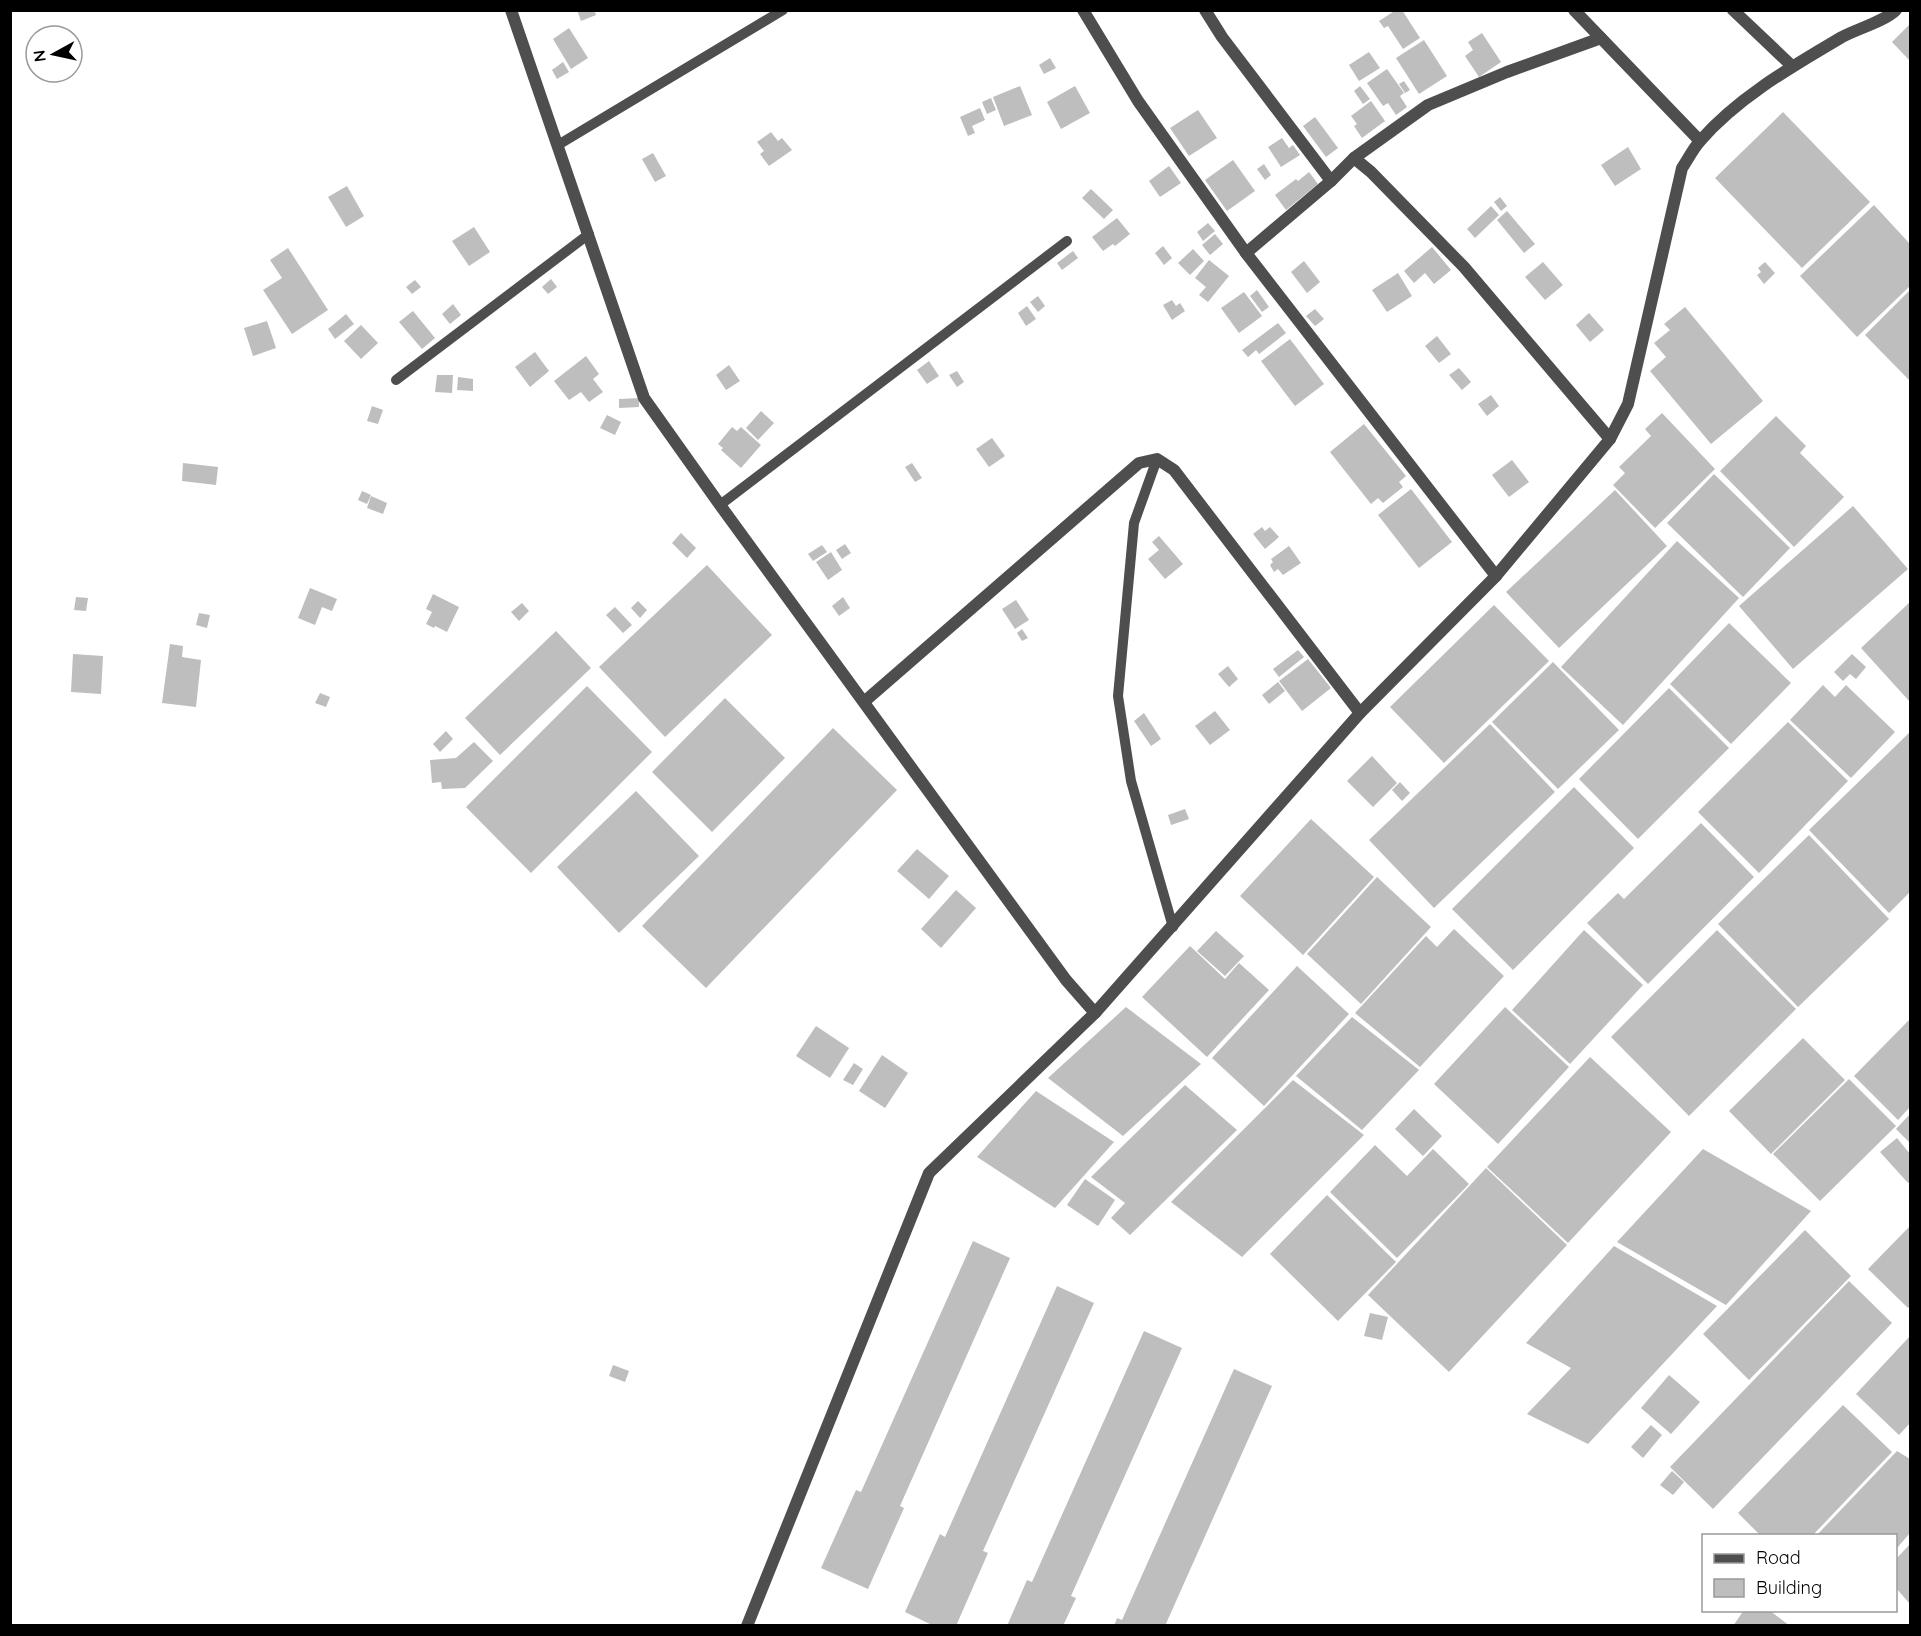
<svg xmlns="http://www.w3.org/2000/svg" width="1921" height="1636" font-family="Quicksand,sans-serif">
<rect width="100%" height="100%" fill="#fff"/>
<g fill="#bebebe">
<polygon points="577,10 594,10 596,15 581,21"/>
<polygon points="1396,10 1402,10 1420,38 1403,49 1388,26 1384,28 1379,21"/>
<polygon points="1910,24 1910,61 1892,42"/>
<polygon points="569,28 588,58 571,69 553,39"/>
<polygon points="1482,33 1501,62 1479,77 1465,56 1473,50 1468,42"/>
<polygon points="1424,40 1447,76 1419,94 1396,58"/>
<polygon points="1369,52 1380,68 1359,81 1349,65"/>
<polygon points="1050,58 1056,68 1044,74 1039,65"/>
<polygon points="563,62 569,72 557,79 552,70"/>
<polygon points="1387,69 1404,93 1400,96 1407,107 1396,115 1388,103 1383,106 1367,83"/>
<polygon points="1404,81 1410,90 1405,93 1399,84"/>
<polygon points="1020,86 1032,115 1004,126 993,97"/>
<polygon points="1075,86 1090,113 1061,129 1047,102"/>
<polygon points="1360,86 1370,99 1363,104 1354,91"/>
<polygon points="991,98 996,110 987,114 982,102"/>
<polygon points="1371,101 1385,121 1362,138 1354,126 1357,124 1351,116"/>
<polygon points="980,108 985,120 972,126 975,133 968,136 960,117"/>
<polygon points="1198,110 1217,138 1189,156 1170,128"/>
<polygon points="1783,112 1870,202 1802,268 1715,178"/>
<polygon points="1315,117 1338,148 1326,157 1303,126"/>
<polygon points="771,132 778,141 782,138 792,150 769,166 760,154 764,151 757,142"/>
<polygon points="1282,138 1289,148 1293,145 1300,155 1281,167 1268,147"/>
<polygon points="1628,147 1641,169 1615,186 1601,165"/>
<polygon points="653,153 666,176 655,182 642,159"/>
<polygon points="1233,160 1255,191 1227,211 1205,180"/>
<polygon points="1264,164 1271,175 1265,180 1257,169"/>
<polygon points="1169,166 1181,183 1160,197 1149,181"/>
<polygon points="1309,172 1318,184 1286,210 1275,195 1296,179 1298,181"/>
<polygon points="347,186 364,216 346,227 328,197"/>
<polygon points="1091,189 1113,210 1104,219 1082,198"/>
<polygon points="1500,197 1507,206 1501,211 1494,202"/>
<polygon points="1874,205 1910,244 1910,286 1857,337 1800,276"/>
<polygon points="1491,206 1499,215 1475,238 1467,229"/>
<polygon points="1507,211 1535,244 1524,253 1497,220"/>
<polygon points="1117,218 1130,234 1115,246 1113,244 1103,251 1092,237"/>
<polygon points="1208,223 1215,231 1203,241 1197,232"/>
<polygon points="474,227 490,252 469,266 452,241"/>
<polygon points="1215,234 1223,244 1210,255 1202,245"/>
<polygon points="1163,246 1172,258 1164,265 1155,253"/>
<polygon points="1432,247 1451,270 1434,284 1425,273 1414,283 1404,271"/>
<polygon points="288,248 328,310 292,334 263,290 282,278 270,260"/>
<polygon points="1193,249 1204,261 1190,275 1178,263"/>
<polygon points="1073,251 1078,258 1062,270 1057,263"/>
<polygon points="1209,260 1229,276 1208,302 1199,295 1206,287 1195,278"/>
<polygon points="1304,261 1320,282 1307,293 1291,272"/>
<polygon points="1543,262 1563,285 1545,300 1525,277"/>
<polygon points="1765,262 1775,273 1764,284 1757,275 1761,272 1758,268"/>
<polygon points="1398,273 1412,296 1387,312 1372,290"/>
<polygon points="551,279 557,287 548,294 542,287"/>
<polygon points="415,280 421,287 412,294 406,287"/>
<polygon points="1257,290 1269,307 1262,312 1250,296"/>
<polygon points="1910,290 1910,381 1865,335"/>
<polygon points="1244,292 1262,316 1239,333 1221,308"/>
<polygon points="1038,296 1045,306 1038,312 1030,302"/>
<polygon points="1172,300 1176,306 1180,303 1185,311 1172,320 1163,305"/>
<polygon points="453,304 461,315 450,324 442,314"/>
<polygon points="1027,306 1036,319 1026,326 1018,313"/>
<polygon points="1685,307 1763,401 1711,444 1650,371 1666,357 1654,343 1670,330 1664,324"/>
<polygon points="1315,309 1324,319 1315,326 1306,316"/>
<polygon points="413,311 435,338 422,349 399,322"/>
<polygon points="1589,313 1604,330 1590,342 1576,325"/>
<polygon points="346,314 354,324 335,339 328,329"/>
<polygon points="267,321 276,348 253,356 244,328"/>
<polygon points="1278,323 1286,333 1259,354 1256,350 1248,357 1242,350"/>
<polygon points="361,325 378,343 361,359 344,341"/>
<polygon points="1437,336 1451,354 1439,363 1425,346"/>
<polygon points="1290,339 1324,384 1295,406 1261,361"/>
<polygon points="535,352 549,371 530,387 515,367"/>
<polygon points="586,356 599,374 593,379 603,392 589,402 581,392 569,400 554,381"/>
<polygon points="929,361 939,376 927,384 917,370"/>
<polygon points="729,365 740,381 726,390 716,375"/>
<polygon points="1459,368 1471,382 1462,390 1449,375"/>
<polygon points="957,371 964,382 957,387 949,375"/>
<polygon points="437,375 453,375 452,393 435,392"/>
<polygon points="458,377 473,379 473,391 457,390"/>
<polygon points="1491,395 1499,406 1487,416 1478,404"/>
<polygon points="639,398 639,407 619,408 619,399"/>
<polygon points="372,406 383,410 378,424 367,421"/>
<polygon points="761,411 774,423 758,440 746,428"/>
<polygon points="1662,413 1715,469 1655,528 1613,485 1625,473 1619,467 1651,436 1645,429"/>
<polygon points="607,415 621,422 615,435 600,428"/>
<polygon points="1776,416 1806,446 1800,453 1844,497 1794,547 1720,471"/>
<polygon points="1364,424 1406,476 1399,482 1403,487 1383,503 1378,498 1371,504 1330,452"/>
<polygon points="732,427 737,431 741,427 761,445 741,468 721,450 723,448 718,444"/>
<polygon points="992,438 1005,456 989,467 976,449"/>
<polygon points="1512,460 1529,482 1509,497 1492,475"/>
<polygon points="183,463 218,467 216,485 182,481"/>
<polygon points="912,463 922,478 915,482 905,467"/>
<polygon points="1714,474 1790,548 1743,597 1667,523"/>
<polygon points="1411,489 1452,542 1419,568 1378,515"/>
<polygon points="1615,490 1667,546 1559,648 1506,592"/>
<polygon points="362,491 371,495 367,504 358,500"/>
<polygon points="371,496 387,503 383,514 367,508"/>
<polygon points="1853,506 1908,569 1793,669 1739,606"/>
<polygon points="1262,527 1265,531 1270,527 1279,537 1265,549 1253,534"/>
<polygon points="681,533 696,548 687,558 672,543"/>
<polygon points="1159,536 1183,564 1165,579 1148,559 1159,550 1152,542"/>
<polygon points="1677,541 1739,598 1623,725 1561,667"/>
<polygon points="845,544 851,553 842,559 836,550"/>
<polygon points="822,545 827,552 813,561 808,554"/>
<polygon points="1289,546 1301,563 1283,575 1278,569 1274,572 1270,565 1273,562 1271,559"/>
<polygon points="831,552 842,570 828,580 816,562"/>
<polygon points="707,565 772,635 665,737 599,667"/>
<polygon points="310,588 337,599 332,611 322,607 315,625 298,618"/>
<polygon points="433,594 459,607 447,632 435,626 434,628 426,624 432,612 426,609"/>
<polygon points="76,597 88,598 86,611 74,610"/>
<polygon points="843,597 850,608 839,616 832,606"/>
<polygon points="1016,600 1029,620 1015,629 1002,609"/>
<polygon points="638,601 647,610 640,618 631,608"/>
<polygon points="1910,602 1910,702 1861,648"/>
<polygon points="522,603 529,611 519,621 511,612"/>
<polygon points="1494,605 1549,661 1444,763 1390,707"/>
<polygon points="615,607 632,625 623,633 606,615"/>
<polygon points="199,613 210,615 207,628 196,625"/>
<polygon points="1729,623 1791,683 1731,744 1670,684"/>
<polygon points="1022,629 1028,638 1022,641 1017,633"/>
<polygon points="556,631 591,668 500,755 465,718"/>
<polygon points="170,644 183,646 182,657 201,660 196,707 162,703"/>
<polygon points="1298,650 1304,657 1279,677 1273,669"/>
<polygon points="73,654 103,656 101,694 71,692"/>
<polygon points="1852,654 1866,667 1856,679 1850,674 1843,681 1834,672"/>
<polygon points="1308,659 1331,688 1302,711 1279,681"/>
<polygon points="1553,662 1619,730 1558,789 1492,722"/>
<polygon points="1228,666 1238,679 1229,687 1218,674"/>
<polygon points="1278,682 1285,691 1269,704 1262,695"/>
<polygon points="1823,685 1835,697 1846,685 1895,732 1851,778 1790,720"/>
<polygon points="587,686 652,752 531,873 466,807"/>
<polygon points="1669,688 1729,748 1638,839 1579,779"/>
<polygon points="320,693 330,697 326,707 315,703"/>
<polygon points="725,698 785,758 712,832 652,772"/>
<polygon points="1215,711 1230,730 1210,745 1195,726"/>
<polygon points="1144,713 1161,739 1151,746 1134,721"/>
<polygon points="1788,722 1848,781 1759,873 1698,812"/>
<polygon points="1490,724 1555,792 1434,908 1369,840"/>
<polygon points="833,728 897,790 706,988 642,926"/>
<polygon points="446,731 453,739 440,752 433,744"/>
<polygon points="1910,732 1910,892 1889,913 1809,830"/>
<polygon points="474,742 493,761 465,788 442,789 441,782 432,783 430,760 456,758"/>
<polygon points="1372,756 1397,783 1373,807 1347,781"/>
<polygon points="1400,782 1410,793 1402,801 1392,790"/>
<polygon points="1574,787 1634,848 1513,970 1452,909"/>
<polygon points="636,791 699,856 619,933 557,867"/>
<polygon points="1185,809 1189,819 1171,825 1168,815"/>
<polygon points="1311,819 1374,877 1303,955 1240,896"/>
<polygon points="1701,823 1754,877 1648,984 1587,923 1618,893 1624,899"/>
<polygon points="1809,835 1889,919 1798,1007 1718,924"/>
<polygon points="917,849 949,876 929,899 897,871"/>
<polygon points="1377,877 1431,927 1361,1004 1307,954"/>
<polygon points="956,890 976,908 941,948 921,929"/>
<polygon points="1454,929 1504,976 1420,1067 1355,1013 1426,936 1437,947"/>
<polygon points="1584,930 1643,985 1570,1064 1512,1010"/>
<polygon points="1717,930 1796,1009 1689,1116 1611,1037"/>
<polygon points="1216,931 1244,956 1225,976 1197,951"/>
<polygon points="1190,946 1225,979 1239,963 1269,990 1207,1057 1142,997"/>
<polygon points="1297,966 1349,1014 1264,1106 1212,1058"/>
<polygon points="1126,1007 1201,1064 1123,1136 1048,1078"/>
<polygon points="1505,1007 1569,1067 1498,1144 1434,1084"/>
<polygon points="1352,1017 1419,1070 1362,1130 1296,1076"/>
<polygon points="1910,1019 1910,1107 1898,1120 1854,1076"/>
<polygon points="816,1026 849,1048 830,1078 796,1056"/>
<polygon points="1803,1038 1845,1080 1771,1154 1729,1111"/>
<polygon points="882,1055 908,1073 885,1108 859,1091"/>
<polygon points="1590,1057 1671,1132 1568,1243 1487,1167"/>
<polygon points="854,1063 863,1069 853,1085 843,1080"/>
<polygon points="1849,1079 1896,1126 1820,1201 1773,1154"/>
<polygon points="1293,1080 1364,1135 1242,1257 1171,1202"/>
<polygon points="1185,1085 1237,1130 1130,1235 1111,1218 1125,1203 1091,1177"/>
<polygon points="1036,1091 1114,1142 1055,1208 977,1157"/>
<polygon points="1414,1109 1442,1136 1423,1156 1395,1129"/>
<polygon points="1910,1114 1910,1143 1896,1129"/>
<polygon points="1897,1138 1910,1154 1910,1181 1908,1183 1880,1152"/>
<polygon points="1375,1145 1407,1176 1433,1149 1469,1184 1397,1258 1330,1192"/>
<polygon points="1703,1149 1811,1211 1726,1305 1617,1242"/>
<polygon points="1486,1168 1567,1245 1449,1372 1368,1295"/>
<polygon points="1085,1179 1115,1200 1098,1226 1067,1205"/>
<polygon points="1327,1195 1396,1262 1338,1321 1270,1254"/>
<polygon points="1910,1226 1910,1305 1908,1308 1868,1269"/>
<polygon points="1805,1230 1851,1276 1749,1380 1703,1334"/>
<polygon points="973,1241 1010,1258 900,1506 904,1508 868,1589 821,1568 856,1490 861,1492"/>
<polygon points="1614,1246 1717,1306 1588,1444 1527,1414 1571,1368 1526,1343"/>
<polygon points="1849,1281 1892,1323 1713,1509 1670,1467"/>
<polygon points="1057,1286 1094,1303 983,1551 988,1553 956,1626 934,1626 905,1612 940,1534 945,1537"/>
<polygon points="1370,1313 1388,1317 1382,1340 1364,1336"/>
<polygon points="1144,1331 1182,1348 1071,1596 1076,1598 1063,1626 1007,1626 1027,1580 1032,1582"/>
<polygon points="1910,1336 1910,1423 1899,1435 1856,1394"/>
<polygon points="613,1365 629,1371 625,1382 609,1376"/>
<polygon points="1234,1369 1272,1386 1165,1626 1114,1626 1117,1618 1122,1620"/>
<polygon points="1669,1375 1700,1402 1671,1434 1641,1408"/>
<polygon points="1843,1405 1892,1452 1812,1536 1761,1536 1738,1513"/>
<polygon points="1651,1425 1662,1435 1643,1458 1631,1447"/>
<polygon points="1897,1451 1910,1459 1910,1533 1896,1549 1896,1536 1816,1536"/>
<polygon points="1672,1471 1684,1482 1673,1495 1660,1485"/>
<polygon points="1910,1544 1910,1604 1896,1588 1896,1559"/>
<polygon points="1744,1610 1769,1610 1790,1626 1733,1626"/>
</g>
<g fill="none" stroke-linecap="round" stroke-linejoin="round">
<g stroke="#4e4e4e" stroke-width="10">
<polyline points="558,145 783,10"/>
<polyline points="396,380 589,234"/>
<polyline points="1157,459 1134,523 1118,696 1131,781 1173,927"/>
<polyline points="720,505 1067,241"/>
</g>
<g stroke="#4e4e4e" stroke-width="12">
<polyline points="511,10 644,398 720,505 1066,980 1095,1013"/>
<polyline points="1083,10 1138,101 1246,253 1496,576"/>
<polyline points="1205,10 1222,37 1331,181"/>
<polyline points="1574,10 1700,141"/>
<polyline points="1733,10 1792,66"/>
<polyline points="1354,158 1371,172 1464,267 1610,439"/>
<polyline points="1246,253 1331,181 1354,158 1428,105 1507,72 1601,38"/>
<polyline points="865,701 1139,463 1157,459 1174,470 1360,713"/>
<path d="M 747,1626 L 929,1173 L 1095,1013 L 1360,713 L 1496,576 L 1610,439 L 1628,404 L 1682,168 C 1688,159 1693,149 1700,141 C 1738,97 1793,66 1842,37 C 1857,29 1885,21 1896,10"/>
</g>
</g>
<rect width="1921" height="1636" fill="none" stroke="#000000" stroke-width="24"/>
<rect x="1702" y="1534" width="195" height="78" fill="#ffffff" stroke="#999999" stroke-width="1.5"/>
<rect x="1714" y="1554" width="30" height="9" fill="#4e4e4e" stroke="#999999" stroke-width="1.5"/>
<text x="1756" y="1564" font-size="18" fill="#000000">Road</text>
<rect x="1714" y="1579" width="30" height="18" fill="#bebebe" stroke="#999999" stroke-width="1.5"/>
<text x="1756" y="1594" font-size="18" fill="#000000">Building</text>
<g transform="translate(54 54) rotate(262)"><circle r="28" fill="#ffffff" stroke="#999999" stroke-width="1.5"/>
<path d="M0-4.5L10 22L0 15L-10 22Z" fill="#000000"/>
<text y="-9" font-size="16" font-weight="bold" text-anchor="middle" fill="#000000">N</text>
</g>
</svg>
